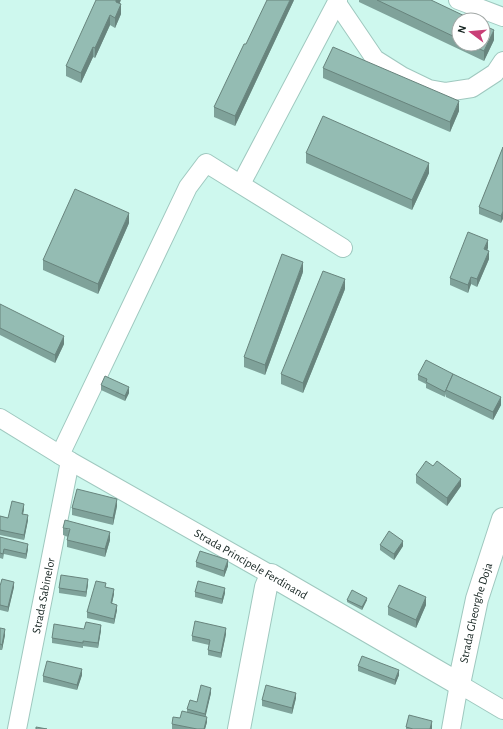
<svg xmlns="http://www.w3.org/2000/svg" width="503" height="729" font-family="'Alegreya Sans',sans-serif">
<rect width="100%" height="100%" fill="#cef8ee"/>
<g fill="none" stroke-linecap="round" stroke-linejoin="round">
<defs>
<g id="minor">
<polyline points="458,0 503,17"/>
<polyline points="337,3 375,59 402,76 429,89 446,92 472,88 495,73 503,61"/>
<polyline points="241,184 338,0"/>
<polyline points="0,418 70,461 271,575"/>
<polyline points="60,455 188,187 206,163 343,248"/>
<path id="s1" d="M 17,729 L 70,461"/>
<polyline points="451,729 459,684 503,710"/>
</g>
<g id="major">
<path id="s2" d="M 239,729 L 266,587 L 271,575 L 459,684 L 477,599 L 503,519"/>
</g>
</defs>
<use href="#minor" stroke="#9fc8bf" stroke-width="20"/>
<use href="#major" stroke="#9fc8bf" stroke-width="24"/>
<use href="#minor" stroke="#fff" stroke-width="18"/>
<use href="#major" stroke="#fff" stroke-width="22"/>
</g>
<g fill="#7fa29a">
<polygon points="294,0 235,126 214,117 214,107 246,44"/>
<polygon points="359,0 431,0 459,20 459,44 483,44 494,40 484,61 359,2"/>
<polygon points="119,4 121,14 115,28 110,25 95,58 93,57 81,83 66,76 66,66"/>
<polygon points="323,68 459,111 450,132 323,78"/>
<polygon points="503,147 501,223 479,214 479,207"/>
<polygon points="306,153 429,173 412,210 306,163"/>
<polygon points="129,223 98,294 43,270 43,260"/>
<polygon points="488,248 487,251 489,259 477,287 471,284 468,293 450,285 450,278"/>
<polygon points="303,272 265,375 244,367 244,357"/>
<polygon points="345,289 303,393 281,384 281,374"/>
<polygon points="0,304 64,344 55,363 0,335"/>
<polygon points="418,375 501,405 493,420 446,397 446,394 445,397 426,388 426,384 418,380"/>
<polygon points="101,385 129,393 125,401 101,390"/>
<polygon points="416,475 461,486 447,506 416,483"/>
<polygon points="117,506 113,525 72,515 72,508"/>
<polygon points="24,509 23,514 28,520 24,540 0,535 0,516 8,518"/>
<polygon points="63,528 110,540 105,557 67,547 67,540 68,537 63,535"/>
<polygon points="0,537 28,549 26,559 4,554 3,559 0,558"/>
<polygon points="380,545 403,546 394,560 380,550"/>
<polygon points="196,562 228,566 224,577 196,567"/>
<polygon points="88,584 86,597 59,593 59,588"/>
<polygon points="0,586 14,587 8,612 0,610"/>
<polygon points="106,587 114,594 112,603 117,610 114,624 87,618 87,612"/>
<polygon points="195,592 225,593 222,604 195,597"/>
<polygon points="347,600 367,600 362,610 347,602"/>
<polygon points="426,605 416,628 388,615 388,607"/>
<polygon points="0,628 5,635 2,650 0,650"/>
<polygon points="84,629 101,630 98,648 83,646 83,648 52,643 52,638"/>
<polygon points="226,634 221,658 208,655 208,650 209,645 192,641 192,636"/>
<polygon points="358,666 399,675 395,685 358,671"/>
<polygon points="82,675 77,690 43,682 43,676"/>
<polygon points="211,693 205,716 207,722 205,729 172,729 172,724 187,713 187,709 197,702"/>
<polygon points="296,698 292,714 262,706 262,700"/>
<polygon points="432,726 432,729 406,729 406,727"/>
</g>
<g fill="#68847d">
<polygon points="116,0 121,0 116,12"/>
<polygon points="290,0 294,0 235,126 235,116"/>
<polygon points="121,4 121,14 115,28 115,18"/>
<polygon points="110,15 110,25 95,58 95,48"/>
<polygon points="494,30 494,40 484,61 484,51"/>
<polygon points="93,47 93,57 81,83 81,73"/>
<polygon points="459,101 459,111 450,132 450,122"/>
<polygon points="429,163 429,173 412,210 412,200"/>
<polygon points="503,211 503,219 501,223 501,216"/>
<polygon points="129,213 129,223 98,294 98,284"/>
<polygon points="488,240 488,248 484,257 484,249"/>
<polygon points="489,251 489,259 477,287 477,279"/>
<polygon points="303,262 303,272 265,375 265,365"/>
<polygon points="471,277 471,284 468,293 468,285"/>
<polygon points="345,279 345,289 303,393 303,383"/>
<polygon points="64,336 64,344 55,363 55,355"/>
<polygon points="129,387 129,393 125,401 125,396"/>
<polygon points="501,397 501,405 493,420 493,412"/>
<polygon points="461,479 461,486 447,506 447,498"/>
<polygon points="117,499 117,506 113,525 113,518"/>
<polygon points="24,504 24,509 22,519 22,514"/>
<polygon points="28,515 28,520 24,540 24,535"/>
<polygon points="110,532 110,540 105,557 105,549"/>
<polygon points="403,541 403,546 394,560 394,554"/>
<polygon points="28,544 28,549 26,559 26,554"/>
<polygon points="228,560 228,566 224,577 224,571"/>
<polygon points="88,579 88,584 86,597 86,592"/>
<polygon points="14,582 14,587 8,612 8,607"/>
<polygon points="225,588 225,593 222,604 222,599"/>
<polygon points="114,589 114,594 111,608 111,603"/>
<polygon points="426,597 426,605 416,628 416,620"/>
<polygon points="367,598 367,600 362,610 362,607"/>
<polygon points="117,605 117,610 114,624 114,619"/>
<polygon points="101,625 101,630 98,648 98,643"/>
<polygon points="226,628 226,634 221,658 221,653"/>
<polygon points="5,629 5,635 2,650 2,645"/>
<polygon points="82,669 82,675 77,690 77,685"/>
<polygon points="399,670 399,675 395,685 395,680"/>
<polygon points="211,688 211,693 205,719 205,714"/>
<polygon points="296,693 296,698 292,714 292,708"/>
<polygon points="207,717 207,722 205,729 204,729"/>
<polygon points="432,721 432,729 430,729"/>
</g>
<g fill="#94bcb3" stroke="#68847d">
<polygon points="96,0 116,0 116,2 121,4 115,18 110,15 95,48 93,47 81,73 66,66"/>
<polygon points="267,0 290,0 235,116 214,107 244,44 246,44"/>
<polygon points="377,0 431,0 473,20 459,20 459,39"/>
<polygon points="483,25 494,30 484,51 469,44 483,44"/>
<polygon points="333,47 459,101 450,122 323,68"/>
<polygon points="323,116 429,163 412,200 306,153"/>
<polygon points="503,147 503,211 501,216 479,207"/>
<polygon points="75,189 129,213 98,284 43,260"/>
<polygon points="468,232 488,240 484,249 489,251 477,279 471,277 468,285 450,278"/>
<polygon points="282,254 303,262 265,365 244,357"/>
<polygon points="323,271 345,279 303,383 281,374"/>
<polygon points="0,304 64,336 55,355 0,328"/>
<polygon points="426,360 453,374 445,392 426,382 427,379 418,375"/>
<polygon points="453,374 501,397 493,412 446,390"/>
<polygon points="105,376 129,387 125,396 101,385"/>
<polygon points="426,461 433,466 437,461 461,479 447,498 416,475"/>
<polygon points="77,489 117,499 113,518 72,508"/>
<polygon points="12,501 24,504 22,514 28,515 24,535 0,530 0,516 8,518"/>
<polygon points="65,520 110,532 105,549 67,540 70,529 63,528"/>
<polygon points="389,531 403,541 394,554 380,545"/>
<polygon points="0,537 28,544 26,554 4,549 3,554 0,553"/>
<polygon points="200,551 228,560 224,571 196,562"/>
<polygon points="61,575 88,579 86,592 59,588"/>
<polygon points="2,579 14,582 8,607 0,605 0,586"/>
<polygon points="96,581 106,583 105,587 114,589 111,603 117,605 114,619 87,612"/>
<polygon points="198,581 225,588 222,599 195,592"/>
<polygon points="399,585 426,597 416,620 388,607"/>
<polygon points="352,590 367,598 362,607 347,600"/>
<polygon points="195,621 226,628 221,653 208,650 210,640 192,636"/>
<polygon points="86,622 101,625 98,643 83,641 83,643 52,638 54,624 84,629"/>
<polygon points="0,628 5,629 2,645 0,644"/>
<polygon points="362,656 399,670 395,680 358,666"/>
<polygon points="47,661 82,669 77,685 43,676"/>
<polygon points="201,685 211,688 205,714 187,709 190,700 197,702"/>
<polygon points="266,685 296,693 292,708 262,700"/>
<polygon points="182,711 207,717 204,729 197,729 172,724 173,717 180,718"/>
<polygon points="409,715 432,721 430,729 413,729 406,727"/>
<polygon points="36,727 47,729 36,729"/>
</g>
<g text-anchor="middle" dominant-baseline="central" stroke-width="3.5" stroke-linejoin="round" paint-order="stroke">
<g font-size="12" fill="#13221f" stroke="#fff">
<text transform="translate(251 564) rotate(30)">Strada Principele Ferdinand</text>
<text stroke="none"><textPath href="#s1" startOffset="136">Strada Sabinelor</textPath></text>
<text stroke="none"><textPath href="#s2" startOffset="448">Strada Gheorghe Doja</textPath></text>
</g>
</g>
<g transform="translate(471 32) rotate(286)"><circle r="19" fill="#ffffff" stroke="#a1a7a5"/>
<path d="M0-3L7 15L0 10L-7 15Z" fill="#c93f77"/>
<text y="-6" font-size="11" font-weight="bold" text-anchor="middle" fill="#13221f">N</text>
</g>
</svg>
